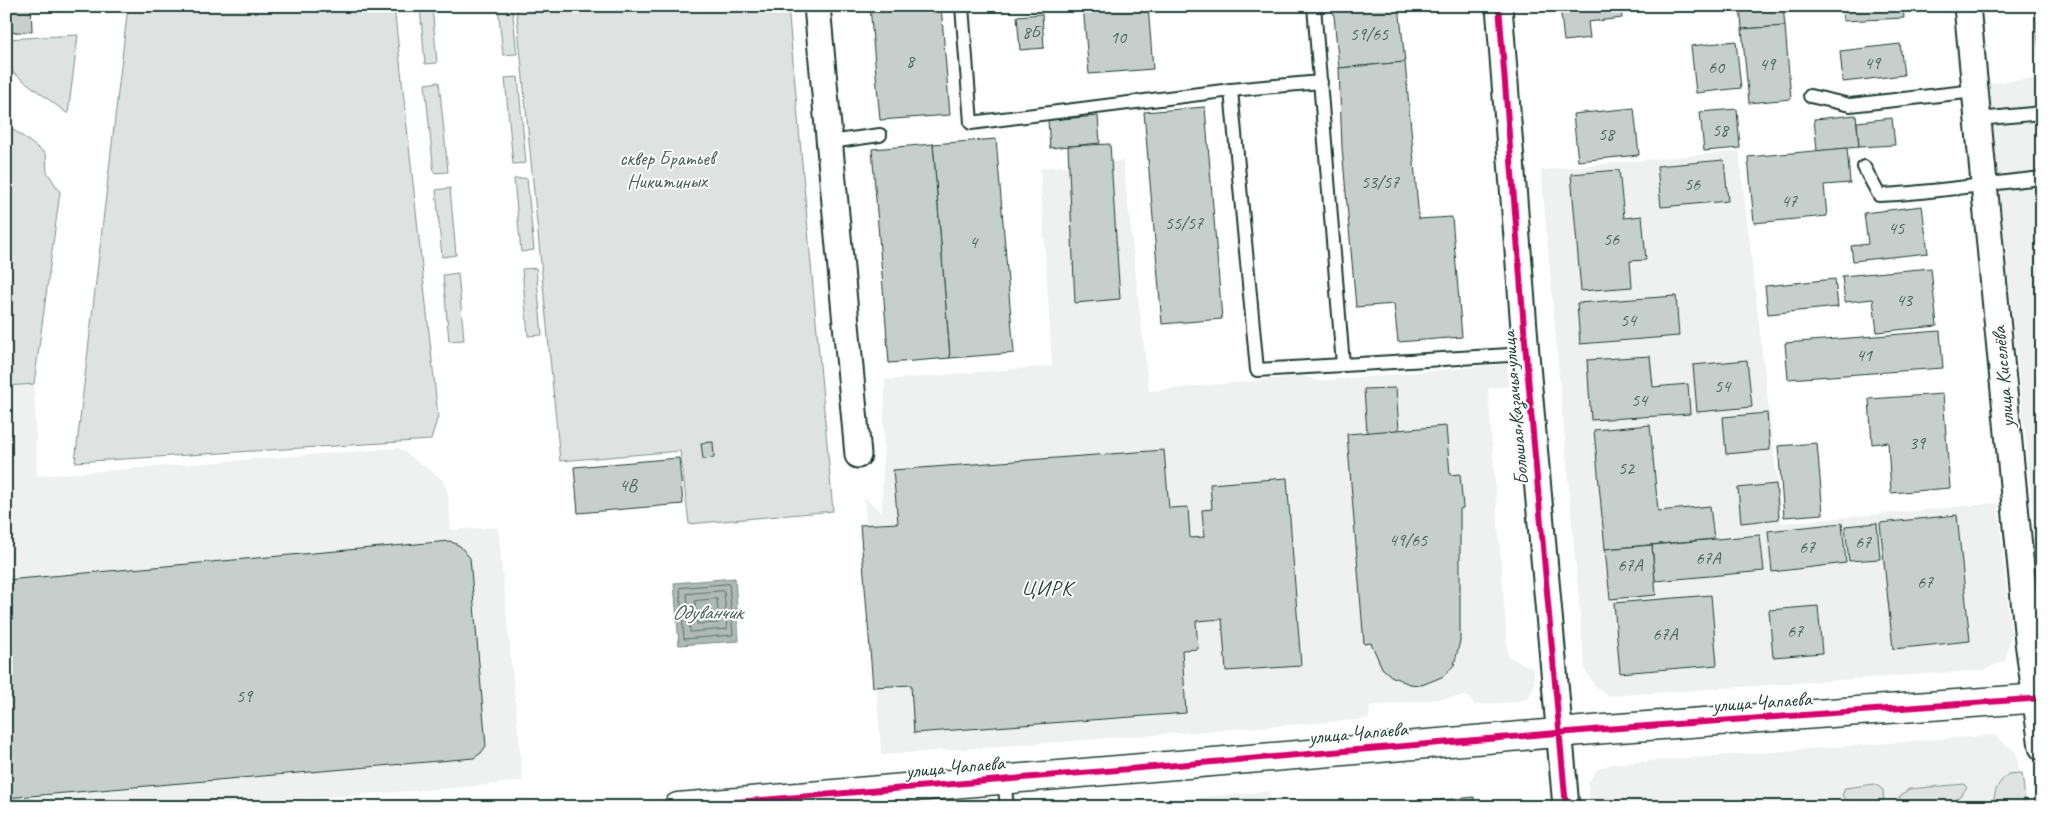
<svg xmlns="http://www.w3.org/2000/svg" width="2048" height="813" font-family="Caveat,sans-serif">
<rect width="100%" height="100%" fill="#fff"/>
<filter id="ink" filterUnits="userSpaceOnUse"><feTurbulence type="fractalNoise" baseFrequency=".02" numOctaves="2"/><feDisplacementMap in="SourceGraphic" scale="10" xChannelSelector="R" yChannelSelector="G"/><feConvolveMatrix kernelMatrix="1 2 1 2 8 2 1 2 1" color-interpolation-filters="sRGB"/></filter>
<g filter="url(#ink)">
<g fill="#eef1f0">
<polygon points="2042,78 2042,594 1988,83"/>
<polygon points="1739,151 1782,523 1998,503 2011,636 2005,661 1984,670 1608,696 1594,685 1585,670 1541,170"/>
<polygon points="1123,161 1149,391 1303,376 1319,381 1507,364 1508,386 1488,388 1508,656 1533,669 1535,683 1529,698 1514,702 1475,705 1467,696 1370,706 1369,719 881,755 864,497 882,513 885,380 1052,366 1040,168"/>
<polygon points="34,384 37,476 399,448 442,479 448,493 451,530 498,527 523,781 467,787 187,807 6,807 6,386"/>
<polygon points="1994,735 2016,752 2026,807 1590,807 1588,782 1597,770 1610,764"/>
<polygon points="1269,791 1270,807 1093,807"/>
</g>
<g fill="#dee3e2" stroke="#7e908b">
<polygon points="128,6 394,6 438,416 431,440 75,462"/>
<polygon points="420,6 432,6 437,63 425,64"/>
<polygon points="498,6 512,6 517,54 503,55"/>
<polygon points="516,6 788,6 833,511 689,524 680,451 560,461"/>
<polygon points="78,35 68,114 7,68 6,39"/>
<polygon points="518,77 526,163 513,164 505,78"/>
<polygon points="439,82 448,172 434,173 425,84"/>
<polygon points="6,124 46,154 47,172 60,192 34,384 6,386"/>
<polygon points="527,178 534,250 521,252 514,179"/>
<polygon points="450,188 456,255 442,257 436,190"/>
<polygon points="536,268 542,335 528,336 522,269"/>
<polygon points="458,273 464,340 449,341 443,275"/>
<path d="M 2022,773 L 2026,807 L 1994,807 C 1993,792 1997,784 2008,774 Z"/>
<polygon points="1875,784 1883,790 1884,807 1854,807 1842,796 1845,788"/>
<polygon points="1964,784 1967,788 1950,807 1900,807 1899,797 1909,789"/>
</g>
<polygon fill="#afbab7" stroke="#758883" points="735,578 739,641 679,645 674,583"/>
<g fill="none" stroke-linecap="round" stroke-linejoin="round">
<g stroke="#596f68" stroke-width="1">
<polygon points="729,584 733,635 684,639 680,588"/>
<polygon points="724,591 727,629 690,632 687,594"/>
<polygon points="717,599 719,623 697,624 695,601"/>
</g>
</g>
<g fill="#c7cfcc" stroke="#1f3d34">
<polygon points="6,6 31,6 32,31 6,33"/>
<polygon points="870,6 941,6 950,115 880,120"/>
<polygon points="1083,6 1148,6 1153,69 1089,74"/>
<polygon points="1333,6 1399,6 1405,62 1339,68"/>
<polygon points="1560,6 1621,6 1622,18 1588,22 1590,38 1564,41"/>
<polygon points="1740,6 1783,6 1785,26 1742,29"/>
<polygon points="1842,6 1903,6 1904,18 1843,21"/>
<polygon points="2042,9 2042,64 2040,64 2035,10"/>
<polygon points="1042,14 1044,48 1020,50 1017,16"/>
<polygon points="1785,26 1791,99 1749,103 1742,29"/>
<polygon points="1736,41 1741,88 1696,93 1691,46"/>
<polygon points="1900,44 1904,75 1843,82 1840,51"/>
<polygon points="1405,62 1419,219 1452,217 1462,337 1398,342 1394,304 1356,307 1342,148 1339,68"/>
<polygon points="1205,107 1222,319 1162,324 1144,112"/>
<polygon points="1634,108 1639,155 1578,161 1573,114"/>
<polygon points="1737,109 1740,148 1704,151 1700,112"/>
<polygon points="1856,115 1859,147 1817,151 1814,119"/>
<polygon points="1098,116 1100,143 1050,148 1048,120"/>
<polygon points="1892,118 1895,145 1859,147 1857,122"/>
<polygon points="996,139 1014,353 950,358 933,144"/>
<polygon points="933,144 950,358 889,363 872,149"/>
<polygon points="1110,144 1120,299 1075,303 1068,146"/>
<polygon points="1847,148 1850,183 1824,185 1827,216 1754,223 1748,157"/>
<polygon points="1724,160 1728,201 1661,207 1657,166"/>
<polygon points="1619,170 1624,218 1642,216 1646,260 1630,261 1632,287 1581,291 1571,174"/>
<polygon points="1922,206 1928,253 1853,261 1851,246 1868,244 1864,213"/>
<polygon points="1931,268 1937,326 1877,332 1873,299 1845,302 1842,276"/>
<polygon points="1835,279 1838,307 1768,314 1765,286"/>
<polygon points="1676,296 1679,336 1580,344 1577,303"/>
<polygon points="1940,331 1943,368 1788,379 1785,343"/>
<polygon points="1650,356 1653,387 1688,384 1690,414 1591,420 1587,360"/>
<polygon points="1747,360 1752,407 1697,412 1693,365"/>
<polygon points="1396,388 1399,430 1367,433 1364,389"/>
<polygon points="1943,394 1950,488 1891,493 1888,442 1872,444 1869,399"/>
<polygon points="1767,413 1770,450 1726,454 1723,417"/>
<polygon points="1650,425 1658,511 1710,506 1714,539 1605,549 1594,430"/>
<polygon points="1446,426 1450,475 1460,474 1463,508 1460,509 1460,641 1454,665 1444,676 1422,685 1409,684 1391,676 1382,668 1371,643 1364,644 1347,434"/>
<polygon points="713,442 714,458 703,459 701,443"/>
<polygon points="1817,443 1823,514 1784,517 1778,446"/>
<polygon points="1164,450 1169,508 1188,507 1190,538 1204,537 1202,510 1212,509 1210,484 1287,478 1301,666 1226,671 1222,619 1196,621 1198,649 1182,650 1186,713 914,733 911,685 873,687 860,525 898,523 893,470"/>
<polygon points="679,458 683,504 578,513 574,467"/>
<polygon points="1776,484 1779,519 1741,523 1738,488"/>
<polygon points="1957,515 1970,641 1893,649 1880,523"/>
<polygon points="1842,523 1846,563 1772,572 1768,531"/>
<polygon points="1877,523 1880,559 1849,561 1845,526"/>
<polygon points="1760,535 1764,571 1655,581 1652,545"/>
<polygon points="450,541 460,546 470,558 486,746 481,753 474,758 6,798 6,580"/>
<polygon points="1652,545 1656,595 1610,599 1605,549"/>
<polygon points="1711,595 1717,665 1620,673 1614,603"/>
<polygon points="1818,606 1822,653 1773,657 1769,610"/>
<polygon points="1474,797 1475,807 1369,807"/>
</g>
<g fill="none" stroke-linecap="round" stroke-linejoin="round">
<defs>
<g id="lane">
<polyline points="962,6 971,123 1231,90 1321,82"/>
<polyline points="1314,6 1343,365 1526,354"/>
<polyline points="1231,90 1257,370 1343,365"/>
<polyline points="1810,96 1850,105 1975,91"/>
<polyline points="1978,119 2042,113"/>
<polyline points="830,142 880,135"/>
<path d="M 1864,167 L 1879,195 C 1934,193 1987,183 2042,178"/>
<polyline points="1004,779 1007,807"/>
</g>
<g id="street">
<polyline points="817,6 858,455"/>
<polyline points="1499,6 1526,354 1566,807"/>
<polyline points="1967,6 2028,641 2042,747"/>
</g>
<polyline id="secondary" points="678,807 1605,729 2042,698"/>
</defs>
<use href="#lane" stroke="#1f3d34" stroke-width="16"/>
<use href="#street" stroke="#1f3d34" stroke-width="29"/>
<use href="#secondary" stroke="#1f3d34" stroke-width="31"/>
<use href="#lane" stroke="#fff" stroke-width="12"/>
<use href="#street" stroke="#fff" stroke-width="25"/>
<use href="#secondary" stroke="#fff" stroke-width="28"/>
<defs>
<g id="cycleway">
<polyline points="1499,6 1526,354 1566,807"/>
<polyline points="678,807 1605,729 2042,698"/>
</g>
</defs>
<use href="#cycleway" stroke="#fff" stroke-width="9"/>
<use href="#cycleway" stroke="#d6006c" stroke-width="6"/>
</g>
</g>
<g text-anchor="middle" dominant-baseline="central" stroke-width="4" stroke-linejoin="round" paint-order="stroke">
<g font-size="18" fill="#49625a">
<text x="1031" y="32">8Б</text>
<text x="1369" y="34">59/65</text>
<text x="1118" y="37">10</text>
<text x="910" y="61">8</text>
<text x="1872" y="63">49</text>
<text x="1767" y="64">49</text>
<text x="1716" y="67">60</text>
<text x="1720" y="130">58</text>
<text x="1606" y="134">58</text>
<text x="1380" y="182">53/57</text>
<text x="1692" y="184">56</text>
<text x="1789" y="201">47</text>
<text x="1184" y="223">55/57</text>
<text x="1896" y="228">45</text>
<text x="1611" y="239">56</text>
<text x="973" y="242">4</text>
<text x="1904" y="300">43</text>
<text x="1628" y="320">54</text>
<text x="1864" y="355">41</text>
<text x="1722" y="386">54</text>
<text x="1639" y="400">54</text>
<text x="1917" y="443">39</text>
<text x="1626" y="468">52</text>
<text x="628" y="485">4В</text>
<text x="1408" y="540">49/65</text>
<text x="1863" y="542">67</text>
<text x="1807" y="547">67</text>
<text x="1708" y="558">67А</text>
<text x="1630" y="565">67А</text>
<text x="1925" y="582">67</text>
<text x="1795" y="631">67</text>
<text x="1665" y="634">67А</text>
<text x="244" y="696">59</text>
</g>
<g font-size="20" fill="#455e57" stroke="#fff">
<text x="667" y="158">сквер Братьев<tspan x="667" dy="23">Никитиных</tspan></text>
</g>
<g font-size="20" fill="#1f3d34" stroke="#fff">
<text transform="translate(2003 377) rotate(-95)">улица Киселёва</text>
<text transform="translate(1515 408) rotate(-95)">Большая Казачья улица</text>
<text transform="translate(1762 702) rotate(-4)">улица Чапаева</text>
<text transform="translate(1358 733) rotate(-5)">улица Чапаева</text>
<text transform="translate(955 767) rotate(-5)">улица Чапаева</text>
</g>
<g font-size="21" letter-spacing="1" fill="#1f3d34" stroke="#fff">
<text x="1047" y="588">ЦИРК</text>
</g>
<g font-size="21" font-style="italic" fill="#4a625b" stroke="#fff">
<text x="707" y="612">Одуванчик</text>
</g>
</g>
<rect width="2048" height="813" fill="none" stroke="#fff" stroke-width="25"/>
<rect x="12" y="12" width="2023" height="788" fill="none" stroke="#1f3d34" stroke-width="2" filter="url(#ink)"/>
</svg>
